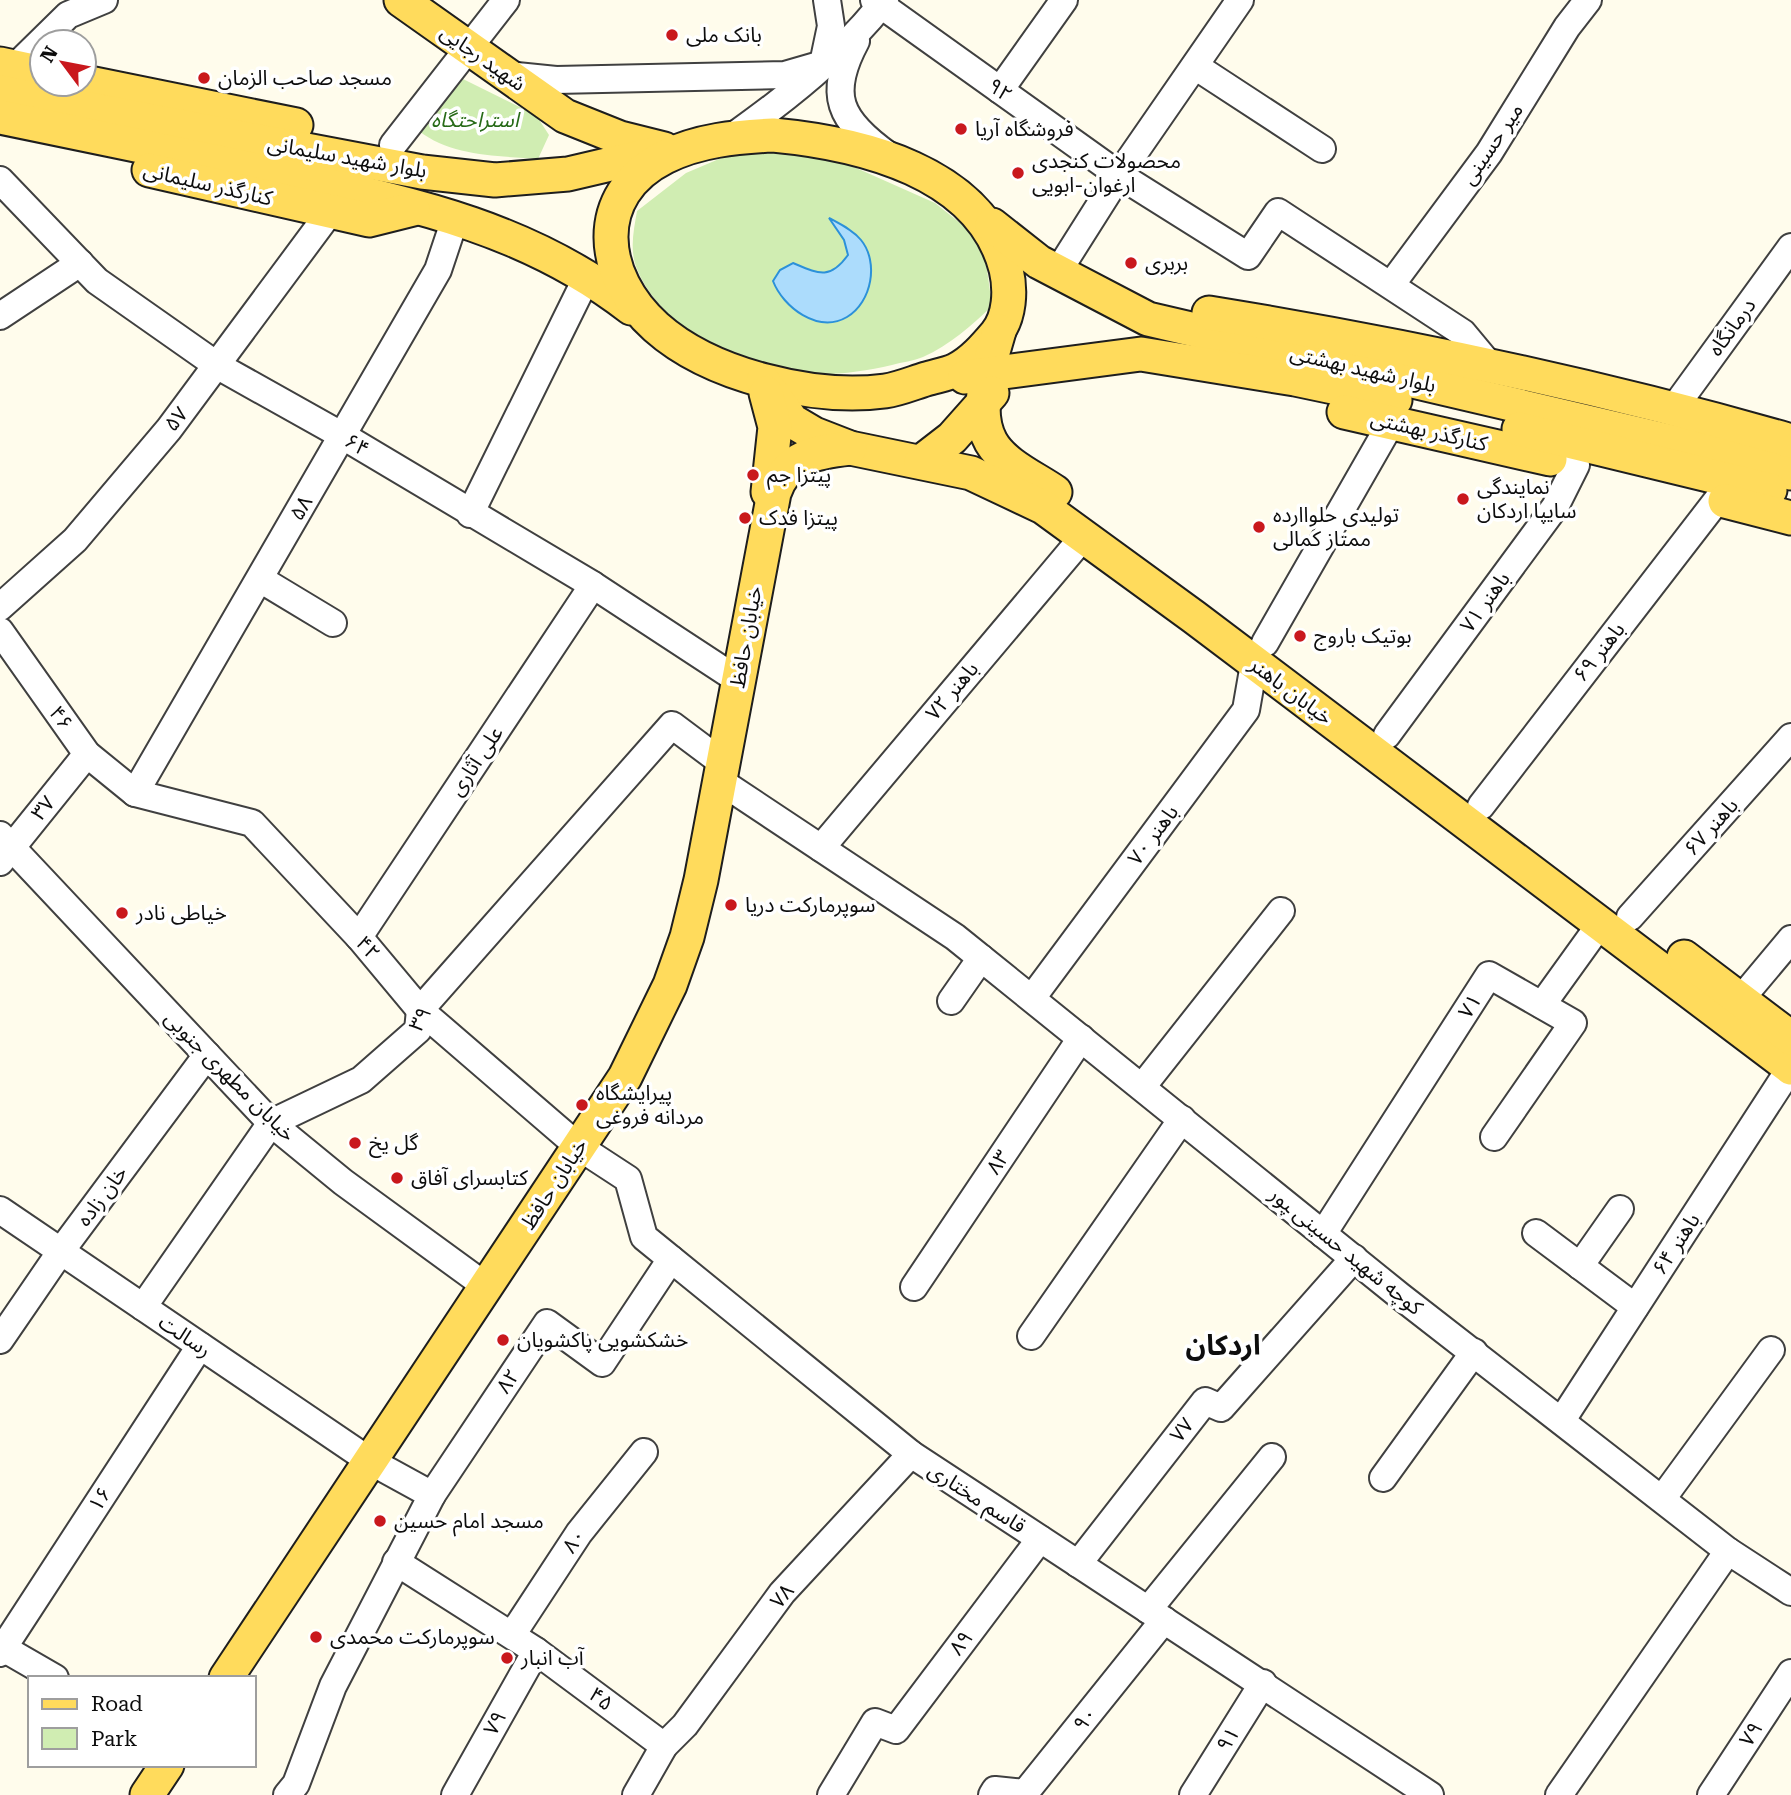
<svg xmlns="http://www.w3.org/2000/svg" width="1791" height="1795" font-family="'Roboto Serif','Noto Sans Arabic',serif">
<rect width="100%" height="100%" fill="#fffcec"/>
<g fill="#d0edb2">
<path d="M 463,79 L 536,115 L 549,135 L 538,159 C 498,156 451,156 419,131 Z"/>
<path d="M 770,151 L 836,159 L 935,203 L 964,226 L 985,255 L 992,306 C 971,326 950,345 923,357 C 914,361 902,362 892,365 C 866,371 839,375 813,374 C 750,372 661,331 637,269 C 629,250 634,229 637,211 L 686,173 L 726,156 Z"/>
</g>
<path fill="#acdcfc" stroke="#2c91d9" stroke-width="2" d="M 829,218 C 840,224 853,230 861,240 C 879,262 872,302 847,317 C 818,334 783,307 773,281 L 780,270 L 793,263 C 819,274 830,280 848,255 L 844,240 Z"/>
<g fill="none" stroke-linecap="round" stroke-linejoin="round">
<defs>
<g id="minor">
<polyline points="874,0 1119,175 1057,273"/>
<polyline points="1240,0 1119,175 1248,256 1278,212 1463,333 1493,369"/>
<path d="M 856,41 C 827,95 839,120 888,155"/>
<polyline points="1195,66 1322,149"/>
<polyline points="15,67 68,15 104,0"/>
<polyline points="507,75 556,80 785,75 823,64 831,26 827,0"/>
<polyline points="1000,90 1064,0"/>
<path d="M 732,137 C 787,98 843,54 885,0"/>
<polyline points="393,145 506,0"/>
<polyline points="0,180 97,281 218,366 343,436 593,585 738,680"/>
<polyline points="1391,285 1489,153 1567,27 1588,0"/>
<polyline points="0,316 80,263"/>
<polyline points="1674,408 1791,247"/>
<polyline points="470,514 587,277"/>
<polyline points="260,579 333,623"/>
<polyline points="0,607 75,540 169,429 330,212"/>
<polyline points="0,631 87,754 135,793 252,823 359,937 420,1010 579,1147 628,1179 644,1237 911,1454 1430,1795"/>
<polyline points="1265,643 1391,423"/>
<polyline points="1387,735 1555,507 1576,465"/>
<polyline points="720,781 955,937 1400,1296 1728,1551 1791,1592"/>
<polyline points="135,793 438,270 455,219"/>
<polyline points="1481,806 1718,499"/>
<polyline points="0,835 271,1123 343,1182 487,1287"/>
<polyline points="821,848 1084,536"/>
<polyline points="0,862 87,754"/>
<polyline points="1630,917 1791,737"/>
<polyline points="359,937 593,585"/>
<polyline points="1032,998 1246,710 1254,664"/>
<polyline points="1740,1000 1791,939"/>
<polyline points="951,1001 981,958"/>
<polyline points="1542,1005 1601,923"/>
<polyline points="1142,1087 1281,911"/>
<polyline points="0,1210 370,1461 432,1495 333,1686 296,1784 287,1795"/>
<polyline points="1536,1233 1635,1307"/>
<polyline points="1323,1234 1489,975 1573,1023 1494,1137"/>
<polyline points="1580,1266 1620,1209"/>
<polyline points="914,1287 1081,1038"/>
<polyline points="143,1307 271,1123 361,1080 418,1030 420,1010 672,725 724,764"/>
<polyline points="1031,1336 1182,1119"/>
<polyline points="0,1340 61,1251 207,1055"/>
<polyline points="1562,1420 1791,1067"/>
<polyline points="1383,1478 1474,1352"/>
<polyline points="432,1495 547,1323 602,1363 671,1259"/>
<polyline points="1662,1499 1771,1350"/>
<polyline points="396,1562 536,1651 664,1746"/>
<polyline points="1078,1564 1205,1401 1221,1408 1354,1258"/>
<polyline points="1148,1610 1272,1457"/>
<polyline points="512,1635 579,1533 644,1452"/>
<polyline points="3,1648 55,1678"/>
<polyline points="0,1653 200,1346"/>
<polyline points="455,1795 536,1651"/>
<polyline points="636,1795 664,1746 685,1725 782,1593 911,1454"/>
<polyline points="831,1795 875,1722 896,1730 1040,1539"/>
<polyline points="992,1795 995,1790 1025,1793 1164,1620"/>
<polyline points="1193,1795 1263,1683"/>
<polyline points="1559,1795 1728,1551"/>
<polyline points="1711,1795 1791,1673"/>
</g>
<g id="major">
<polyline points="401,0 565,116 620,138 664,149"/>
<polyline points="0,64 42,73"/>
<polyline points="84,82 296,125"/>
<polyline points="0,92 422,172 495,180 568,174 662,152"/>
<path d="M 0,117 C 91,135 181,154 271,173 C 402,202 523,224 631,308"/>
<path d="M 773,135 C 859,143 981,171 1006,269 C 1011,290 1010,317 996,334 C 985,347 972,362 956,370 C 948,374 936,376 926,379 C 913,383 899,389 885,391 C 814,400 711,376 656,327 C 600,277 589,195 665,157 C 699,140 736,137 773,135 Z"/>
<polyline points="149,170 369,220 413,209"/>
<polyline points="992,225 1039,262 1148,319 1703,449 1791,473"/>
<path d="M 1209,313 C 1405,345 1601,386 1791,441"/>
<path d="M 999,331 C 990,363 973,410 991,442 C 1004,465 1035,478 1055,492"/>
<polyline points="965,377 1141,354 1295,379 1395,400"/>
<polyline points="763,381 792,421 814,434 850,448 971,473 1043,507 1194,617 1791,1068"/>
<polyline points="766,393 775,427 768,492"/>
<polyline points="1344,412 1550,459"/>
<polyline points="1519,429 1770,490"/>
<polyline points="921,462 952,438 992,393"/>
<polyline points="1725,501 1791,518"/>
<polyline points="1684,957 1791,1038"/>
<path d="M 226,1678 L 625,1077 L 670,985 L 687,937 L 701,880 L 774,493 C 787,456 815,452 850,448"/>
<polyline points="147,1795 167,1765"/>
</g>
</defs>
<use href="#minor" stroke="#404040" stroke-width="30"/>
<use href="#major" stroke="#1e1e1e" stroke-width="37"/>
<use href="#minor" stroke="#fff" stroke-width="26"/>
<use href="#major" stroke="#ffdb5c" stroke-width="33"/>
</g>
<g fill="#c9181d" stroke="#fff" stroke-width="2.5">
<circle cx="672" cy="35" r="7"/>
<circle cx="204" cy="78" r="7"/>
<circle cx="961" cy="129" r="7"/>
<circle cx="1018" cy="173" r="7"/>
<circle cx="1131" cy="263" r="7"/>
<circle cx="753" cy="475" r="7"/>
<circle cx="1463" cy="499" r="7"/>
<circle cx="745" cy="518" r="7"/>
<circle cx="1259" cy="527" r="7"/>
<circle cx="1300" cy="636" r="7"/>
<circle cx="731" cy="905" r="7"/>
<circle cx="122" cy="913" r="7"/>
<circle cx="582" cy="1105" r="7"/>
<circle cx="355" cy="1143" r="7"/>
<circle cx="397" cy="1178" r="7"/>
<circle cx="503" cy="1340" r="7"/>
<circle cx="380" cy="1521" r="7"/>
<circle cx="316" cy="1637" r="7"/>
<circle cx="507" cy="1658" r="7"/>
</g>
<g text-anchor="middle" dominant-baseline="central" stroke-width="7" stroke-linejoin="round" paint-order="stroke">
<g font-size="21" fill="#0d0d0d" stroke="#fff" text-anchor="start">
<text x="686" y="35">بانک ملی</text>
<text x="218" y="78">مسجد صاحب الزمان</text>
<text x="975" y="129">فروشگاه آریا</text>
<text x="1032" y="161">محصولات کنجدی<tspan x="1032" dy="24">ارغوان-ابویی</tspan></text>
<text x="1145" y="263">بربری</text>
<text x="767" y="475">پیتزا جم</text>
<text x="1477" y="487">نمایندگی<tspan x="1477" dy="24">سایپا اردکان</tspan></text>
<text x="1273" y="515">تولیدی حلواارده<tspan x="1273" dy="24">ممتاز کمالی</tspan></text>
<text x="759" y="518">پیتزا فدک</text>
<text x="1314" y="636">بوتیک باروج</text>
<text x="745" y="905">سوپرمارکت دریا</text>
<text x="136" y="913">خیاطی نادر</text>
<text x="596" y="1093">پیرایشگاه<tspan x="596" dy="24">مردانه فروغی</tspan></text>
<text x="369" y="1143">گل یخ</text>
<text x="411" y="1178">کتابسرای آفاق</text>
<text x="517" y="1340">خشکشویی پاکشویان</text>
<text x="394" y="1521">مسجد امام حسین</text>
<text x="330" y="1637">سوپرمارکت محمدی</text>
<text x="521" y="1658">آب انبار</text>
</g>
<g font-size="21" fill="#0d0d0d" stroke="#fff">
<text transform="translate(483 58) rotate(35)">شهید رجایی</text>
<text transform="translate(1000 90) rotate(36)">۹۲</text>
<text transform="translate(1492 144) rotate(-56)">میر حسینی</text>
<text transform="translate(347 157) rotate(10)">بلوار شهید سلیمانی</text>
<text transform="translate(208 184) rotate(13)">کنارگذر سلیمانی</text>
<text transform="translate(1732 327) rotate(-54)">درمانگاه</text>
<text transform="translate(1363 369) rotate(13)">بلوار شهید بهشتی</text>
<text transform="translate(176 419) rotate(-51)">۵۷</text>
<text transform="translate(1429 431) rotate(13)">کنارگذر بهشتی</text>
<text transform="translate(357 445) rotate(31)">۶۴</text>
<text transform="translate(301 508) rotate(-60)">۵۸</text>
<text transform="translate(1485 602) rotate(-54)">باهنر ۷۱</text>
<text transform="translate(746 637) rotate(-80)">خیابان حافظ</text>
<text transform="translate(1599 652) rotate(-52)">باهنر ۶۹</text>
<text transform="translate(952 691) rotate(-50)">باهنر ۷۲</text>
<text transform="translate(1291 691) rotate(37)">خیابان باهنر</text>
<text transform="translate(61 718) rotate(54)">۴۶</text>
<text transform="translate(476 761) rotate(-56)">علی آثاری</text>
<text transform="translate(43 808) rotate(-51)">۳۷</text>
<text transform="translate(1711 827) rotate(-48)">باهنر ۶۷</text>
<text transform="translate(1153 835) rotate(-53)">باهنر ۷۰</text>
<text transform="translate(368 948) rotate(49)">۴۲</text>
<text transform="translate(1470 1006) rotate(-57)">۷۱</text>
<text transform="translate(420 1019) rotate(-63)">۳۹</text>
<text transform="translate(230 1076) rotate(45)">خیابان مطهری جنوبی</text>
<text transform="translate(998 1162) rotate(-56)">۸۳</text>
<text transform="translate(554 1184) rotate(-57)">خیابان حافظ</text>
<text transform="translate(102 1196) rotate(-53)">خان زاده</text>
<text transform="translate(1676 1244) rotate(-57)">باهنر ۶۴</text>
<text transform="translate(1346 1251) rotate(39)">کوچه شهید حسینی ‍پور</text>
<text transform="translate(185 1336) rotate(34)">رسالت</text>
<text transform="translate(508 1381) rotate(-56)">۸۲</text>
<text transform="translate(1182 1430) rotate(-52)">۷۷</text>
<text transform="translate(977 1498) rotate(33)">قاسم مختاری</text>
<text transform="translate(100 1499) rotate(-57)">۱۶</text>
<text transform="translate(574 1541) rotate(-55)">۸۰</text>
<text transform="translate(782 1596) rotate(-50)">۷۸</text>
<text transform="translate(961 1643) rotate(-53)">۸۹</text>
<text transform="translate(601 1699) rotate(37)">۴۵</text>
<text transform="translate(1085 1719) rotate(-51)">۹۰</text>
<text transform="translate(495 1723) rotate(-61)">۷۹</text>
<text transform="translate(1751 1734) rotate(-57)">۷۹</text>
<text transform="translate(1228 1739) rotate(-58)">۹۱</text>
</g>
<g font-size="21" font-style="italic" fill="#276a17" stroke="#fff">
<text x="475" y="120">استراحتگاه</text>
</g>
<g font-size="28" font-weight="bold" fill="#0d0d0d" stroke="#fff">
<text x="1223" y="1345">اردکان</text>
</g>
</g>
<rect x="28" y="1676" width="228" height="91" fill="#ffffff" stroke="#9e9e9e" stroke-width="2"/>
<rect x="42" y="1699" width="35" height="10" fill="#ffdb5c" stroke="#9e9e9e" stroke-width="2"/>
<text x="91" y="1711" font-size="21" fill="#0d0d0d">Road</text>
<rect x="42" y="1728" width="35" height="21" fill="#d0edb2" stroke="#9e9e9e" stroke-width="2"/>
<text x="91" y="1746" font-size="21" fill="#0d0d0d">Park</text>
<g transform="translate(63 63) rotate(302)"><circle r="33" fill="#ffffff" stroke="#9e9e9e" stroke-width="2"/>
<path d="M0-5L12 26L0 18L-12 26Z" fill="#c9181d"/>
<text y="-10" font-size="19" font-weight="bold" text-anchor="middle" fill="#0d0d0d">N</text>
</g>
</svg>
